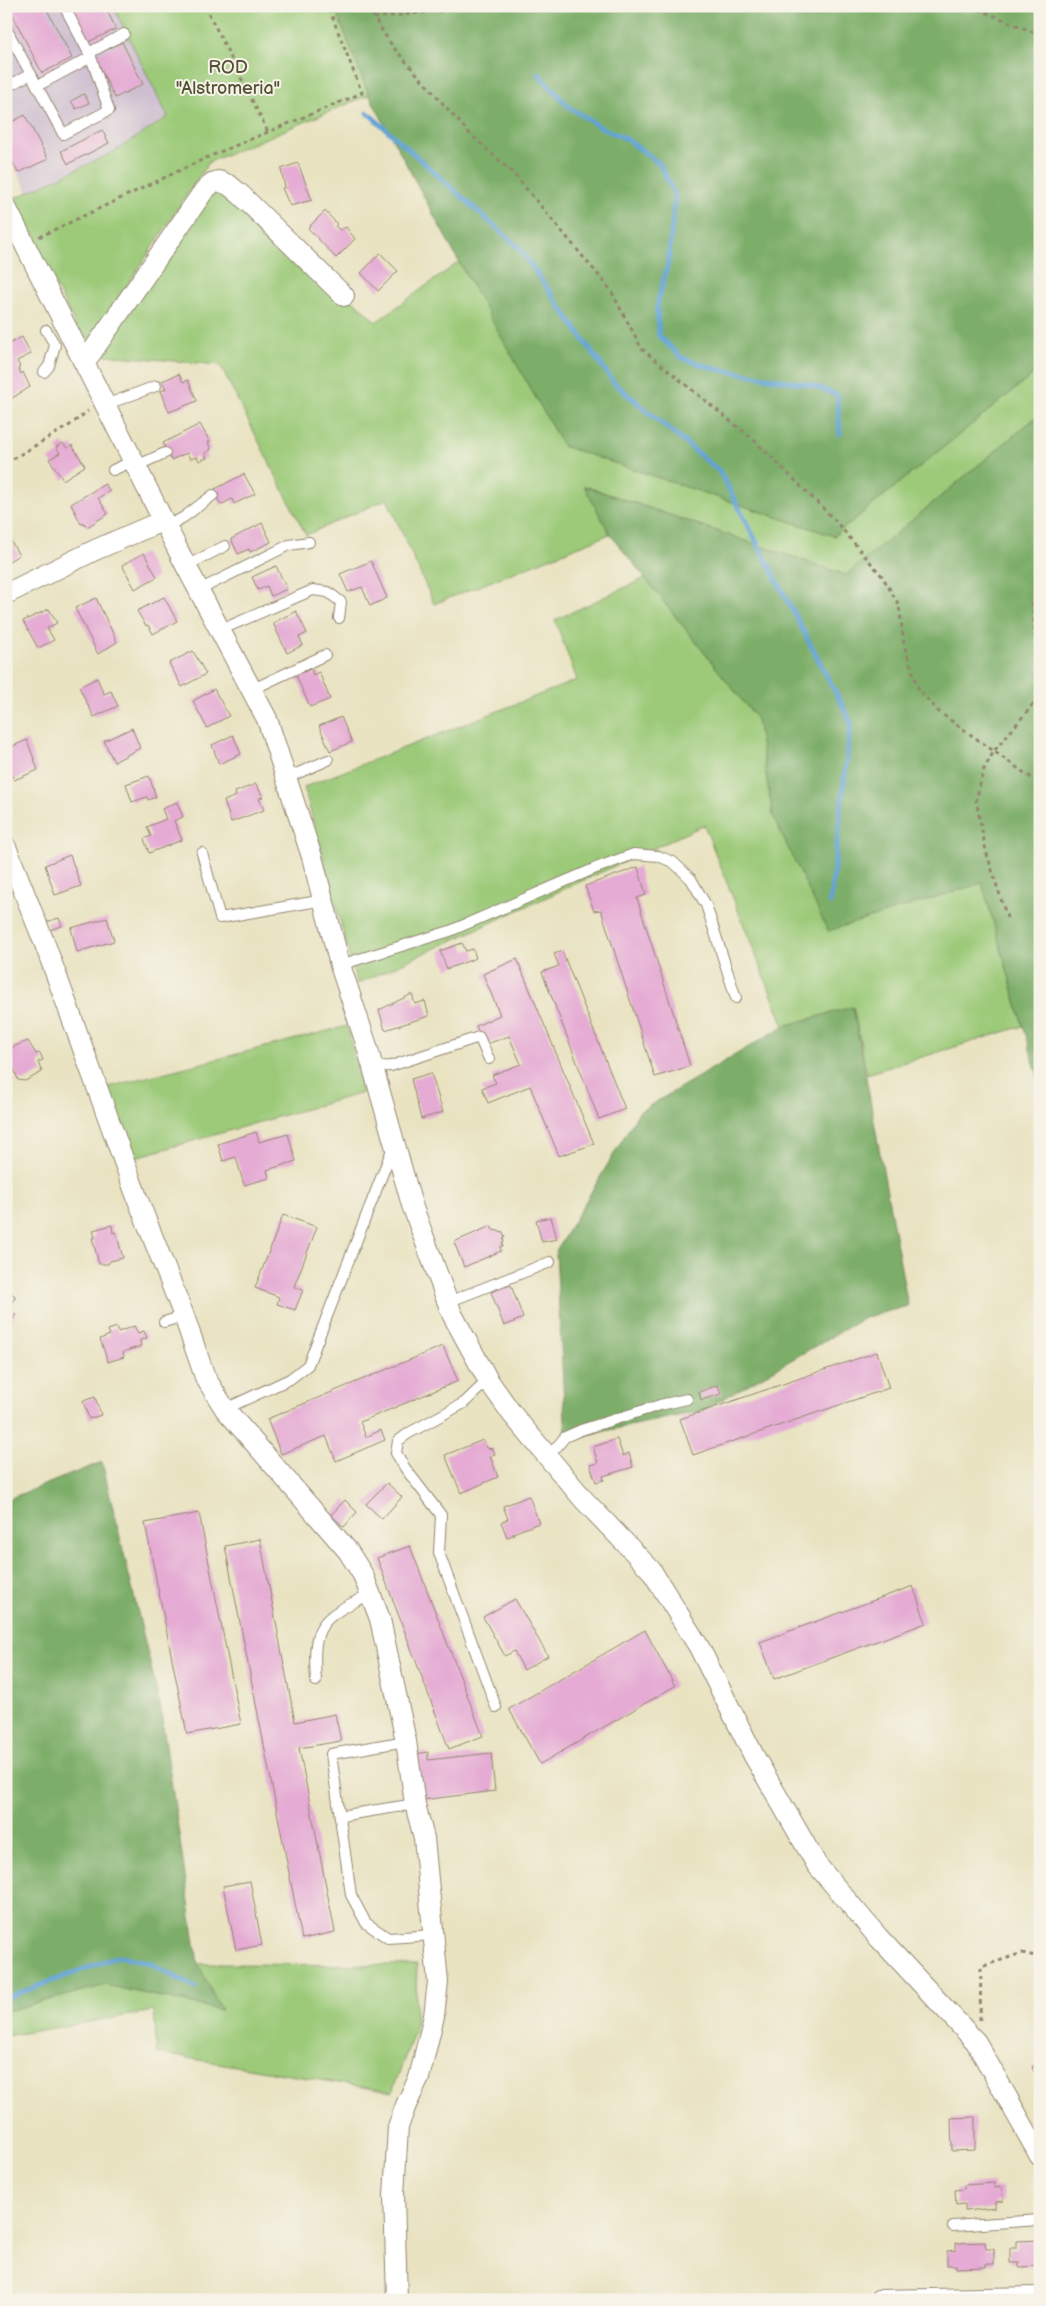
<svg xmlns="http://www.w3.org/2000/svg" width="1046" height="2306" font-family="'Balsamiq Sans',sans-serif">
<rect width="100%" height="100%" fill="#f7f3e8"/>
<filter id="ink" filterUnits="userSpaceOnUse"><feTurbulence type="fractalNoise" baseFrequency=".02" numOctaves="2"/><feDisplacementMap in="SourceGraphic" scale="10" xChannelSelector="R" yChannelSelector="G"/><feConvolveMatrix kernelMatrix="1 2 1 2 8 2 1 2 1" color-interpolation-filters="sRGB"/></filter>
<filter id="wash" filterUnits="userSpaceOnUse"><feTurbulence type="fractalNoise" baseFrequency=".0096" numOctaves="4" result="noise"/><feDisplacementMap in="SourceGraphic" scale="20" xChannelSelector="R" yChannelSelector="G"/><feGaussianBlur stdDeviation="1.12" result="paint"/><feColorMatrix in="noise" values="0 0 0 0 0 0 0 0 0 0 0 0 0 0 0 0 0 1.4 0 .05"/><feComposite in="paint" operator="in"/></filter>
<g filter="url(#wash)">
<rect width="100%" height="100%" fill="#e9e3c2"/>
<polygon fill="#cebed0" points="6,6 113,6 168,116 112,153 28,192 6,149"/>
<g fill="#9cca79" stroke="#6c7a4c">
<polygon points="113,6 334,6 369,95 209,162 86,347 13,199 112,153 168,117"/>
<polygon points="219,171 376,322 459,262 563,446 834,536 1040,369 1040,414 846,575 585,486 610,534 434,604 387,499 306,535 220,365 95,354"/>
<polygon points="645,578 757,719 773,816 982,882 1023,1026 867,1074 853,1007 784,1026 704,825 357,984 304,787 577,680 555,620"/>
<polygon points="347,1026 362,1093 133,1158 108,1087"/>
<polygon points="198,1964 417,1965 415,2030 392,2092 157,2053 154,2011 6,2036 6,2011 106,1985 220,2010"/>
</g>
<g fill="#7dae69" stroke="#5c6c44">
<polygon points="334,6 1040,6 1040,369 834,536 563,446 459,262 369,95"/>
<polygon points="1040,414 1040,1084 982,883 828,931 773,816 757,719 610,534 584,486 846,575"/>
<polygon points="853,1007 908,1306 866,1317 702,1411 566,1439 556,1251 639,1112 784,1026"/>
<polygon points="102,1462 160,1705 198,1964 221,2010 106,1985 6,2011 6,1500"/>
</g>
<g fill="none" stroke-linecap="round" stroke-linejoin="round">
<g stroke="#62a3d5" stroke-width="5">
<polyline points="538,73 569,107 602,128 625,138 659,163 675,195 668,263 657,306 659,336 682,358 716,369 811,385 837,395 840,434"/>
<polyline points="368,113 519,248 614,383 720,472 851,722 830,903"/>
<polyline points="6,1998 119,1956 148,1962 195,1988"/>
</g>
</g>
<g id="blocks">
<g fill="#e5abd4">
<polygon points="8,6 45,6 72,58 42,73"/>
<polygon points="68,6 105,6 116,29 86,43"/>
<polygon points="122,42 143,84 115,98 94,56"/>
<polygon points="84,94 89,103 76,109 71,101"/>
<polygon points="25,115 48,159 18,173 6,149 6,125"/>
<polygon points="102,130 109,143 68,164 61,151"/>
<polygon points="298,163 312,200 290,206 282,188 285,187 281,169"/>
<polygon points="325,211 337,224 335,226 340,230 346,227 355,239 336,258 308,228"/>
<polygon points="380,253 398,271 378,291 361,273"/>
<polygon points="22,337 31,354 17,361 20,367 18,368 21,374 23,372 30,387 9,400 6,400 6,348 8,347 7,345"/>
<polygon points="179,374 183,382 188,380 197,401 169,412 161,391 166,389 162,381"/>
<polygon points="200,424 210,442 208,442 211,450 205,453 207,458 199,461 197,457 190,459 187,453 171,460 163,443"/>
<polygon points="63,443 67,448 72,445 85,466 63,480 49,459 60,453 56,447"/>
<polygon points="244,474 255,494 234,504 232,499 221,505 213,490"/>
<polygon points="105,484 110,491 98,498 108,514 87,527 84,523 81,524 71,504"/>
<polygon points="262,523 271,542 250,552 249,549 238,554 231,539"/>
<polygon points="6,533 19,555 6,563"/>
<polygon points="144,553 157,577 135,589 122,565"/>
<polygon points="371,561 387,598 370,606 362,587 348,592 340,574"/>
<polygon points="276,566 287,589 271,596 267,586 258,590 252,577"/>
<polygon points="164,597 177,621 153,634 148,625 146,626 137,611"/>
<polygon points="96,598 117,642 98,654 75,608"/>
<polygon points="49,609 57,623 47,628 54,640 38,648 23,621"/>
<polygon points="296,611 307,633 299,637 303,645 287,653 273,623"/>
<polygon points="193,651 206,674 182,687 169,663"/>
<polygon points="311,669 313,675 319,672 330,699 310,707 296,675"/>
<polygon points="97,678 104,694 111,691 118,706 94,717 79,687"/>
<polygon points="214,689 229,716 207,728 193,701"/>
<polygon points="341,717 352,742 330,751 319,726"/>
<polygon points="132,728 140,748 114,762 104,741"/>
<polygon points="233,735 241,754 219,764 212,745"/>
<polygon points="27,740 38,770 14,780 6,762 6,749"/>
<polygon points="149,776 156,797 148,800 147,797 132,802 126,784"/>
<polygon points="256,784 263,797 259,798 264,810 231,822 224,801 236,796 235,792"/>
<polygon points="177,802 183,817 174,821 182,840 149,853 144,839 151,836 147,827 166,819 162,809"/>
<polygon points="70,855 81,886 55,895 45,865"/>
<polygon points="638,867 646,895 637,898 690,1066 655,1077 601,910 594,911 585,886"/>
<polygon points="59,918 62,926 49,930 46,922"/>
<polygon points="107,918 114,941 77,952 71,928"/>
<polygon points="462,943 466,951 473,949 476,958 447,969 440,951"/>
<polygon points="562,951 625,1109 599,1119 542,972 559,966 554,954"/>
<polygon points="517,959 594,1144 559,1156 530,1086 488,1103 482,1088 496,1083 492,1075 521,1064 509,1036 484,1045 476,1026 500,1015 483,974"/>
<polygon points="412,994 415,1004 425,1001 429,1016 385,1030 379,1010"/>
<polygon points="28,1041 36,1054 40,1053 43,1060 38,1062 42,1072 25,1081 18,1080 7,1049"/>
<polygon points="431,1073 443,1112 421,1119 411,1079"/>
<polygon points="256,1132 259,1142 288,1134 296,1161 267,1170 269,1178 244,1185 236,1157 223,1161 218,1144"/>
<polygon points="283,1215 317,1227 294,1287 303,1290 295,1310 277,1304 279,1297 255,1288"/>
<polygon points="551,1217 557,1239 542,1242 536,1220"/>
<polygon points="112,1225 113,1233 116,1232 123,1258 110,1261 108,1264 99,1264 92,1238 95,1238 93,1230"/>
<polygon points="491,1226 493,1230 503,1232 505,1237 503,1238 504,1242 502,1243 503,1246 500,1247 501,1251 464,1267 454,1242"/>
<polygon points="511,1285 523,1318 504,1326 491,1292"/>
<polygon points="6,1289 16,1297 7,1308 16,1315 6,1327"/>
<polygon points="134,1326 138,1333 144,1331 147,1338 140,1340 141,1346 123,1352 124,1357 108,1362 100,1339 110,1335 108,1330 117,1327 118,1332"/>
<polygon points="443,1346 458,1381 360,1422 366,1437 381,1430 385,1440 336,1461 326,1436 281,1454 267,1419"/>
<polygon points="877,1352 889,1388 693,1455 680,1419"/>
<polygon points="718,1385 721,1394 701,1400 699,1392"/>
<polygon points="95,1397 101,1415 89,1419 83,1401"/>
<polygon points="617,1439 623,1456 629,1453 633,1467 603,1476 604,1480 596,1482 590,1465 598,1463 593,1447"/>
<polygon points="483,1440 487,1448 493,1449 495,1454 490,1456 498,1477 461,1493 445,1455"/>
<polygon points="387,1483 402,1497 382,1519 366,1504"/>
<polygon points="529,1496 539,1523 513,1533 514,1535 507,1537 501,1522 508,1519 503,1506"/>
<polygon points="345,1500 357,1512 344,1527 331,1515"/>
<polygon points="199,1513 241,1724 187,1734 145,1523"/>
<polygon points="260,1539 295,1722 335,1714 341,1741 299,1748 335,1932 302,1939 225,1546"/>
<polygon points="410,1546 483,1736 449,1749 377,1558"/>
<polygon points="913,1586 926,1623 774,1679 760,1642"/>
<polygon points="515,1599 548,1656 524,1670 514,1651 505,1656 483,1617"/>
<polygon points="645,1630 675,1686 540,1764 509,1709"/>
<polygon points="428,1752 428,1760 491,1753 495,1791 422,1800 416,1754"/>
<polygon points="250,1881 262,1945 236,1950 223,1886"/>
<polygon points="1040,2063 1040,2083 1032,2067"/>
<polygon points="975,2117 975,2150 952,2151 951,2118"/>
<polygon points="994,2183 994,2188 1002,2187 1003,2201 995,2202 995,2208 965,2211 965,2204 956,2205 955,2190 964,2189 964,2185"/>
<polygon points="1040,2240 1040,2266 1019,2267 1019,2263 1010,2263 1010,2248 1017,2248 1017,2241"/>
<polygon points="985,2242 986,2249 994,2249 994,2264 986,2264 986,2267 956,2268 956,2265 947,2265 947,2251 956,2250 956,2243"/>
</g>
</g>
</g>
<g filter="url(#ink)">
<use href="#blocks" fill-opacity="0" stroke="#928670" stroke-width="1"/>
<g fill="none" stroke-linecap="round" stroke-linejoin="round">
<defs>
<g id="service">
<polyline points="6,28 63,134 109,110 91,57 64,6"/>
<polyline points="89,53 124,34"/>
<polyline points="37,86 91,57"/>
<polyline points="6,87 31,74"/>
<polyline points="44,372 49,366 55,345 46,330"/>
<polyline points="105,405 156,386"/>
<polyline points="136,466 165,453"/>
<polyline points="113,470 133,461"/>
<polyline points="166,527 184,517 213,495"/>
<polyline points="186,566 225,546"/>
<polyline points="199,590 289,545 309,542"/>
<polyline points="220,630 313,590 328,592 341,602 339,618"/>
<polyline points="251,690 325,655"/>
<polyline points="287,778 328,760"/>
<polyline points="202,853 220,918 324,900"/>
<polyline points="340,965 450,931 596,868 634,854 658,856 673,862 691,879 706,905 736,998"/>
<polyline points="372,1067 391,1066 479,1037 489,1059"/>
<polyline points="448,1302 550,1262"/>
<polyline points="164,1322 184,1316"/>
<polyline points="488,1380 464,1403 409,1433 398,1441 396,1453 405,1468 441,1515 439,1553 496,1707"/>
<polyline points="225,1409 290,1379 308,1365 393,1147"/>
<polyline points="549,1456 565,1437 581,1430 660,1405 687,1399"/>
<path d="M 316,1681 C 312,1623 320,1619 370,1594"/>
<polyline points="406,1741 331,1754 351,1895 366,1923 388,1938 433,1935"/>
<polyline points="340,1816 415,1804"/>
<polyline points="953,2226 1040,2220"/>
<polyline points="877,2295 1040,2292"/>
</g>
<g id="minor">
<polyline points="6,207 186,566 267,719 312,857 340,965 366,1043 412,1205 452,1314 488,1380 512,1414 584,1500 651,1570 699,1647 754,1756 817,1865 879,1938 976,2042 1040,2156"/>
<polyline points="85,362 203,192 212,183 218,181 229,185 241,195 344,296"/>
<polyline points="6,594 95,550 162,521"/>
<polyline points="6,847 46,947 138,1200 184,1316 205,1377 225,1409 348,1551 363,1575 380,1619 406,1741 415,1804 424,1838 438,1982 434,2016 419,2078 406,2105 398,2127 394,2195 397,2300"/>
</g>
</defs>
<use href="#service" stroke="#928670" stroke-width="12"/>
<use href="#minor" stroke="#928670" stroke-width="22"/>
<g stroke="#928670" stroke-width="3" stroke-dasharray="4 4" stroke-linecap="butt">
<polyline points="205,6 268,132"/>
<polyline points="372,6 374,18 393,47 468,132 514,174 610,289 642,349 756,442 832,517 882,576 899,605 904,645 919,690 939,712 1040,784"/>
<polyline points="971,6 1040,35"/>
<polyline points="374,18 482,6"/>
<polyline points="39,237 208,157 362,93 328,6"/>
<polyline points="6,463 70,425 88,411"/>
<polyline points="1040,589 1032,600 1035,637 1040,653"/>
<polyline points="1007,918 986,851 976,800 984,769 994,751 1040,696"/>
<polyline points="980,2020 981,1967 1022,1953 1040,1957"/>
<polyline points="786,2300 866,2296"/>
</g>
<use href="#service" stroke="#fff" stroke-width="10"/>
<use href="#minor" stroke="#fff" stroke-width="20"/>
</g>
</g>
<g text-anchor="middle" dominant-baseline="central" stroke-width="4" stroke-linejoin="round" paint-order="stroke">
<g font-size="18" fill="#535235" stroke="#f7f3e8">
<text x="228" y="67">ROD<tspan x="228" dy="21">"Alstromeria"</tspan></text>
</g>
</g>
<rect width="1046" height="2306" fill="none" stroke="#f7f3e8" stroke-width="25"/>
</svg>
